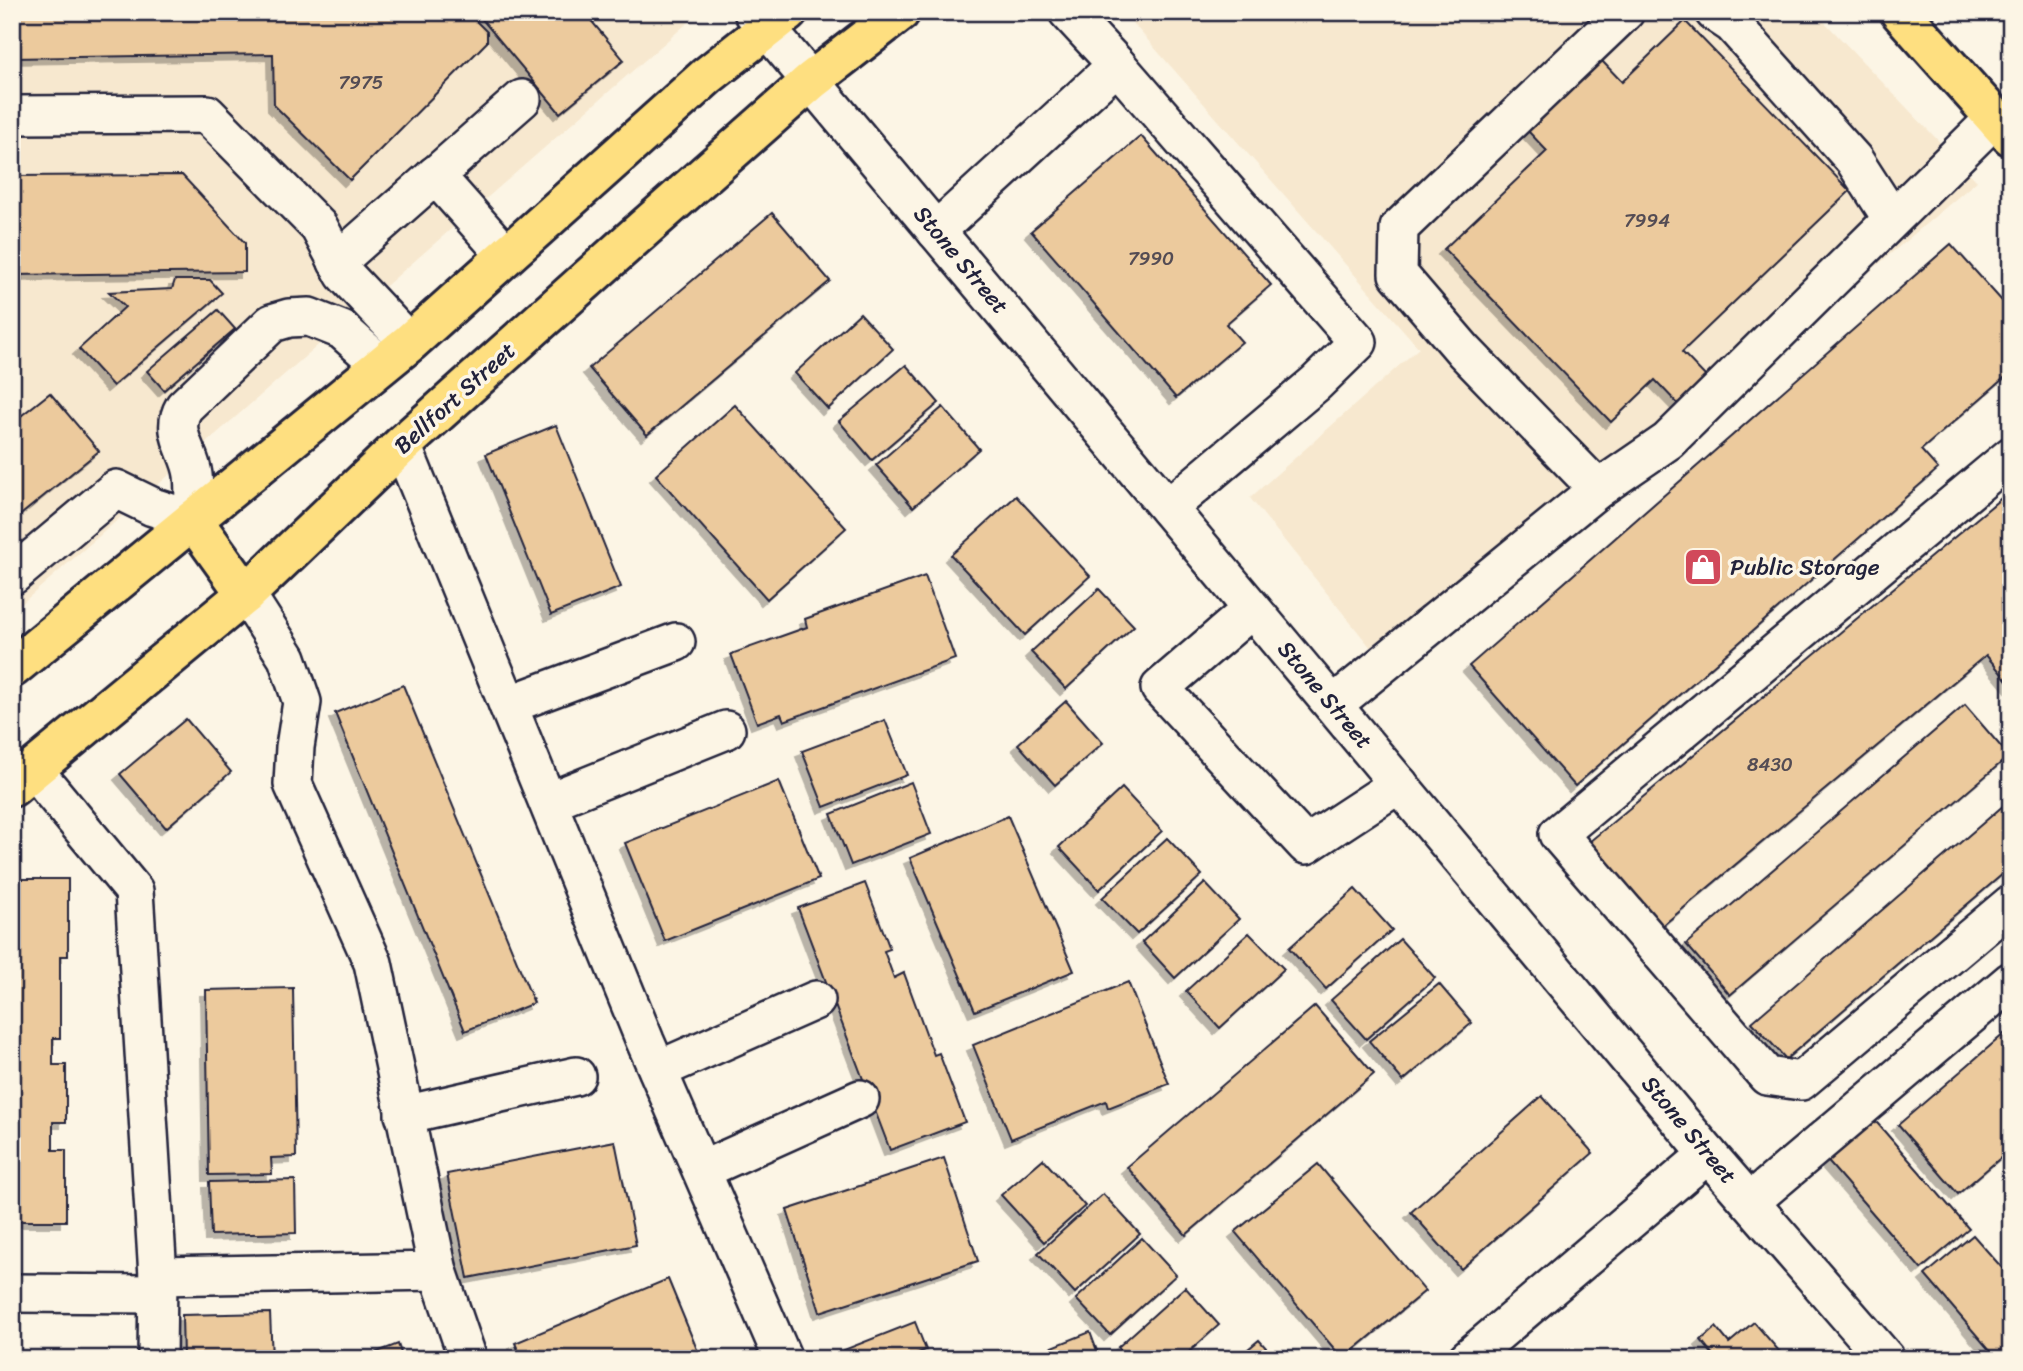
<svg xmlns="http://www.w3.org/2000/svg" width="2023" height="1371" font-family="Sriracha,sans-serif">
<defs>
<filter id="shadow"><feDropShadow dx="-6" dy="6" stdDeviation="0" flood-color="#0004"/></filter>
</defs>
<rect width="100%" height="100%" fill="#fcf5e5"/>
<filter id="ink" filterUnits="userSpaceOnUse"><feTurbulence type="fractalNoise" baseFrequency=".0143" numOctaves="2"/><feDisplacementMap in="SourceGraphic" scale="14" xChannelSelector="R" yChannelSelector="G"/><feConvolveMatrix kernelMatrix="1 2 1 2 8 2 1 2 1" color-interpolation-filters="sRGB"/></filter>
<g filter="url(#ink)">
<g fill="#f7e8cf">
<polygon points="12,12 700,12 12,612"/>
<polygon points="1123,12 1815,12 1977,181 1392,674 1250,498 1419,348"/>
</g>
<g fill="#ecca9d" stroke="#22223b" stroke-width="2" filter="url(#shadow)">
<polygon points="12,12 467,12 487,32 487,42 350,180 274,105 273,54 12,58"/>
<polygon points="476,12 584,12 624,60 560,113"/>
<polygon points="1685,21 1850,191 1682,352 1708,379 1680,406 1655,380 1611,422 1444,249 1547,151 1528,131 1602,61 1622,82"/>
<polygon points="1141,136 1271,285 1226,324 1242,342 1176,398 1031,231"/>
<polygon points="182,175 245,243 245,272 12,275 12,176"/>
<polygon points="772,213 830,281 647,435 589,368"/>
<polygon points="1951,244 2011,311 2011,372 1921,450 1938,469 1575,786 1469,666"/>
<polygon points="175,280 210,280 222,293 113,386 79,349 125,307 109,292 172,289"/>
<polygon points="218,310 235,329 164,390 147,371"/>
<polygon points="860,313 893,349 828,409 795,373"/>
<polygon points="906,365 939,403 872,460 839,421"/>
<polygon points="50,393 99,451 12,522 12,423"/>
<polygon points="735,405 846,528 767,599 656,475"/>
<polygon points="943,407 979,449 913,507 876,465"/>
<polygon points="556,425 621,587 551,615 486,454"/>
<polygon points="2011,490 2011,685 1986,655 1661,927 1589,842"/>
<polygon points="1016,496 1090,576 1025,635 951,555"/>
<polygon points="925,576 955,659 784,721 781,714 757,723 731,654 807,627 805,619"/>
<polygon points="1099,589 1134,626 1066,689 1031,652"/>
<polygon points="403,685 534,1003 465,1031 335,713"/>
<polygon points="1066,701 1103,743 1055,785 1018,744"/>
<polygon points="1965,705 2009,756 1730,995 1686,944"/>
<polygon points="186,719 231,772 166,828 120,774"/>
<polygon points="885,720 907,775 824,807 802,751"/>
<polygon points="779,781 819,879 665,941 625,843"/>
<polygon points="911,782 931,834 851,865 831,814"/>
<polygon points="1122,788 1162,831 1099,890 1059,847"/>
<polygon points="2011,799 2011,867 1786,1059 1752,1022"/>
<polygon points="1008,816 1074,971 975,1011 910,858"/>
<polygon points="1167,838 1202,875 1137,934 1102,898"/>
<polygon points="12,879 68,879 68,956 60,956 60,1038 53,1038 53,1065 66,1065 66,1122 53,1122 53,1150 66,1150 66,1221 12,1221"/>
<polygon points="865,883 890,949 884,951 894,978 904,973 934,1055 939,1053 965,1122 890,1150 798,908"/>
<polygon points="1205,883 1239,919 1175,978 1142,942"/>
<polygon points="1355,889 1392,930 1326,989 1289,948"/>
<polygon points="1249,933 1284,969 1220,1028 1186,991"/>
<polygon points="1400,939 1435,978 1366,1039 1331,1000"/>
<polygon points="1128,982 1169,1084 1108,1108 1106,1101 1011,1139 973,1045"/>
<polygon points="1439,984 1472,1023 1403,1081 1369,1041"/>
<polygon points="293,988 296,1157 271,1158 272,1174 209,1175 206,990"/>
<polygon points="1315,1006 1374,1074 1186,1235 1127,1167"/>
<polygon points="2011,1028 2011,1149 1958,1194 1898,1125"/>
<polygon points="1542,1096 1593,1153 1461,1269 1411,1212"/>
<polygon points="1865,1109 1969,1229 1921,1269 1818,1150"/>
<polygon points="615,1141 636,1245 468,1278 447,1174"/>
<polygon points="944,1158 978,1261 820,1312 787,1210"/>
<polygon points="1043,1159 1085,1206 1044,1242 1001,1195"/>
<polygon points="1318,1164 1425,1291 1343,1359 1235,1232"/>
<polygon points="295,1180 296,1233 211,1235 209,1182"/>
<polygon points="1103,1194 1140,1234 1075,1293 1038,1253"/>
<polygon points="1973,1235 2011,1278 2011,1359 1997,1359 1925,1275"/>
<polygon points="1142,1238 1176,1275 1110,1335 1076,1299"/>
<polygon points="668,1279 701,1359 522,1359 515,1343"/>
<polygon points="1185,1287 1219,1325 1181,1359 1129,1359 1118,1347"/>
<polygon points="270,1313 272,1359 183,1359 182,1315"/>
<polygon points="915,1322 926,1350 915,1354 917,1359 848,1359 844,1350"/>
<polygon points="1754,1322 1786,1359 1710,1359 1714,1356 1701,1340 1716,1327 1729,1343"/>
<polygon points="1090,1332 1100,1359 1037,1359 1035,1354"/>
<polygon points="1259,1340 1276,1359 1236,1359"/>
<polygon points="398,1344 403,1359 359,1359"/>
<polygon points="69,1356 69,1359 12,1359 12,1357"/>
</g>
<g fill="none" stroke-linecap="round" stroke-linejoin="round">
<defs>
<g id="minor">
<polyline points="753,12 1708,1154 1886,1359"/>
<polyline points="1714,12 1732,24 1854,160 1892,219"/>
<polyline points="1117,65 1358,342 1316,383 1168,508"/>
<polyline points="12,115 207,114 319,227 344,274 409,343"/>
<polyline points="435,175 506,255"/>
<polyline points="936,231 1117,65 1068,12"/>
<polyline points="337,262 522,99"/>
<polyline points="402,445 645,1041 783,1359"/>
<polyline points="2011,456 1558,834 1767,1076 1801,1081 2011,904"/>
<polyline points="1598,489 1668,441 1995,118"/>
<path d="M 12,576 L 116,489 L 153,507 L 193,520 C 193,505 195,490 193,475 C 190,450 169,433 184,407 L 272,323 L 289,318 L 309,317 L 342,330 L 381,365"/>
<polyline points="246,594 287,658 302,702 295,747 293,784 373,963 438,1271 468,1359"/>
<polyline points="1252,609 1160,688 1306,845 1399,784"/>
<polyline points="508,705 676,642"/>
<polyline points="1333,705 1598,489 1464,351 1398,274 1399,228 1625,12"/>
<polyline points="33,769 134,891 158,1276 157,1359"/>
<polyline points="548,802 726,730"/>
<polyline points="658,1070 816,1000"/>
<polyline points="404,1115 576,1076"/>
<polyline points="702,1170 860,1099"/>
<polyline points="1750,1202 2011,981"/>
<polyline points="158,1276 438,1271"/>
<polyline points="12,1293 157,1294"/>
<polyline points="1467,1359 1708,1154"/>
</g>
<g id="major">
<polyline points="1900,12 2011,136"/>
<polyline points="193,520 246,594"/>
<polyline points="12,668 409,343 707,76 788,12"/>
<polyline points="12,787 246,594 402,445 631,240 811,81 900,12"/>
</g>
</defs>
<use href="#minor" stroke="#22223b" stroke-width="42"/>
<use href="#major" stroke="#22223b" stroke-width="44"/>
<use href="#minor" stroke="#fcf5e5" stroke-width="37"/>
<use href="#major" stroke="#fedf80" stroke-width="38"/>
</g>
</g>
<defs>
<symbol id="shop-square" viewBox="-11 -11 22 22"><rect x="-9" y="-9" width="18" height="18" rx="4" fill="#d1495b" stroke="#fcf5e5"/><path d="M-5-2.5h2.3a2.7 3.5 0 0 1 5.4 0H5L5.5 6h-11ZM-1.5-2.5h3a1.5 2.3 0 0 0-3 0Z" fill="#fff"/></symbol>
</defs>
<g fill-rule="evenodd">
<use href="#shop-square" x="1681" y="545" width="44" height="44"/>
</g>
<g text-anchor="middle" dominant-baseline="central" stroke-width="7" stroke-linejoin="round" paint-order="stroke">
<g font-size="19" fill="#544c54">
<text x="361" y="82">7975</text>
<text x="1647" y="220">7994</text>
<text x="1151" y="258">7990</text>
<text x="1770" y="764">8430</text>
</g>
<g font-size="23" fill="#22223b" stroke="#fcf5e5">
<text transform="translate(961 260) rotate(50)">Stone Street</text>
<text transform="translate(455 398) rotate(-42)">Bellfort Street</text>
<text transform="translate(1325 695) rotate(50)">Stone Street</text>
<text transform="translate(1689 1130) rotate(50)">Stone Street</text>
</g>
<g font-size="23" fill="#22223b" stroke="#fcf5e5" text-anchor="start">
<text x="1730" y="567">Public Storage</text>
</g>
</g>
<rect width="2023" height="1371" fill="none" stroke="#fcf5e5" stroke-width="42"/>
<rect x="21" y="21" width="1981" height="1329" fill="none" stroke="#22223b" stroke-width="2.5" filter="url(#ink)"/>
</svg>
